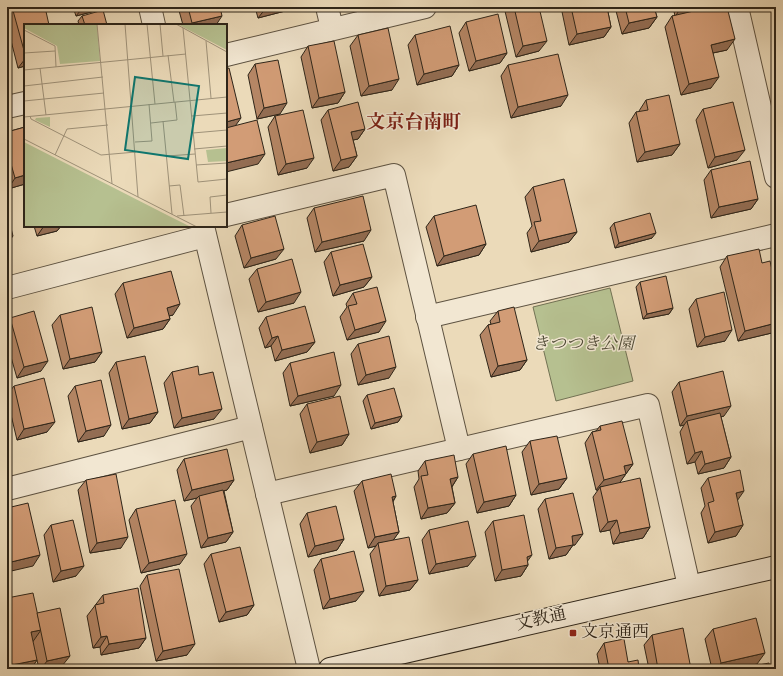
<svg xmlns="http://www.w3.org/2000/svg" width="783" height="676" font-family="'Sorts Mill Goudy','Noto Serif JP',serif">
<rect width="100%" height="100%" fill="#ebdab9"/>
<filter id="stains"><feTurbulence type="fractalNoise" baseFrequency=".005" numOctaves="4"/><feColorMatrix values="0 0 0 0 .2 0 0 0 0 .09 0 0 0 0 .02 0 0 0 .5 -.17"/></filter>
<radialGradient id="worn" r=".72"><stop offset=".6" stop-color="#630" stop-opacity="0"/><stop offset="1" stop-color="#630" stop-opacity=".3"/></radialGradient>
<polygon fill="#b6c090" stroke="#727254" points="610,288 633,381 556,401 533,307"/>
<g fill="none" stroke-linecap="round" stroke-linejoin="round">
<defs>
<g id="street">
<polyline points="150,7 154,25"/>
<polyline points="327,7 332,28"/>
<polyline points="737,7 776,177"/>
<polyline points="226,55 425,7"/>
<polyline points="7,107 25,103"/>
<polyline points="226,215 394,175 459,449"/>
<polyline points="203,226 309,669"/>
<polyline points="7,288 205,236"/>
<polyline points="427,317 776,235"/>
<polyline points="7,489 251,427"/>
<polyline points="267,494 648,405 689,586"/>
</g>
<polyline id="secondary" points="330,669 776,567"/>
</defs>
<use href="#street" stroke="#5d5241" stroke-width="24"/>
<use href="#secondary" stroke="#2e2519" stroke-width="24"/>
<use href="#street" stroke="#f2e7d2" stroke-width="22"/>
<use href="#secondary" stroke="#f2e7d2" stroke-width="22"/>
</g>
<g fill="#b58665" stroke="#2e2519">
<polygon points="7,7 45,7 25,25 25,66 18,68 7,25"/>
<polygon points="73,7 101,7 99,10 76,16"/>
<polygon points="178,7 220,7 216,25 183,25"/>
<polygon points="255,7 291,7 289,10 258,18"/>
<polygon points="504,7 539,7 539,51 516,57"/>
<polygon points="561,7 607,7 611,27 604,37 569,45"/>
<polygon points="615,7 654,7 657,17 649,28 622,34"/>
<polygon points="673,7 727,7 727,50 713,53 711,88 681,95 665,27 672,16 675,16"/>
<polygon points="82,16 107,25 79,25 78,21"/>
<polygon points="466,22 507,53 500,63 469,71 459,33"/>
<polygon points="358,35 392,90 361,96 350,46"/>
<polygon points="415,35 459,65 452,76 417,85 408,45"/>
<polygon points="308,46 345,92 338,103 312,108 301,57"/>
<polygon points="255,64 280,114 257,119 248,75"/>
<polygon points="508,65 561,106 511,118 501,76"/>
<polygon points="646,100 680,144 672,155 637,162 629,123 636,112 639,112 639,111"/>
<polygon points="703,109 737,160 708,168 696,120"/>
<polygon points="328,110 365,129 358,139 353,140 357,156 349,167 333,171 321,120"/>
<polygon points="275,116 307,168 278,175 268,127"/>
<polygon points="25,127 25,184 8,189 7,186 7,132"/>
<polygon points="711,170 758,199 751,209 711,218 704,180"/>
<polygon points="533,187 577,232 569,242 531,252 527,233 532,226 525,197"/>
<polygon points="314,208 364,241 315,252 307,218"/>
<polygon points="434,216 486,244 479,255 437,266 426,227"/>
<polygon points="614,223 652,238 615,248 610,228"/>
<polygon points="242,225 276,259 244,268 235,236"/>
<polygon points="34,226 61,226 57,231 37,236"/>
<polygon points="331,252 372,277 364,287 333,296 324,262"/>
<polygon points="727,256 762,263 776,287 776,332 738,341 720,267"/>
<polygon points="257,269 294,303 258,312 249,279"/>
<polygon points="640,282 673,308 669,314 643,319 636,287"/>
<polygon points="123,283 173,315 169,316 170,319 163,329 127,338 115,294"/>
<polygon points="353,293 379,332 347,340 340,317 347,307 346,304"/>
<polygon points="696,299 725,341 697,347 689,309"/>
<polygon points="498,311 527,360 520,370 491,377 480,335 488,325 491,324 490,321"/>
<polygon points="60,315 102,352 95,362 63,369 52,325"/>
<polygon points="266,317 315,342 307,352 275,361 271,346 265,348 259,328"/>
<polygon points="10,318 41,371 17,378 7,343 7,322"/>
<polygon points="358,344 389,378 358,385 351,354"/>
<polygon points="116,362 158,412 150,423 122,429 109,373"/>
<polygon points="290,363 334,396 290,406 283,373"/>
<polygon points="172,372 199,375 214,419 174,428 164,383"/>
<polygon points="679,382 724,416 721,417 731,457 724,468 698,474 695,462 687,464 680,432 684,425 680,426 672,392"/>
<polygon points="14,386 47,432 17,440 7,398 7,395"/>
<polygon points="75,386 104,436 78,442 68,396"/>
<polygon points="367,395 402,416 398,422 371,429 363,401"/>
<polygon points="307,404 349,434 342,445 310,453 300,414"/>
<polygon points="600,426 633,464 620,482 650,527 643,538 613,544 610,530 600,532 593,497 598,490 596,490 585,443 592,432 596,431"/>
<polygon points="530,441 567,478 559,489 531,495 522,452"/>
<polygon points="473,454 516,495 509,506 477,513 466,464"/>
<polygon points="184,459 234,480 227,490 224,491 233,532 226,542 201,548 191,506 197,498 184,501 177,470"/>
<polygon points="425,461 458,477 452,487 455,503 447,513 421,519 414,487 419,479 418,471"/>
<polygon points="708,478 737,501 743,525 736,536 708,543 701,513 705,506 701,488"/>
<polygon points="86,480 121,548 90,553 78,490"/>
<polygon points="362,481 396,496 393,502 399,532 393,540 418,580 410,590 379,596 370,554 376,546 368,548 354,491"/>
<polygon points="545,499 575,545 573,545 566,555 549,559 538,509"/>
<polygon points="136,509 180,564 141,573 129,520"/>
<polygon points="307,513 344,539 337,550 308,557 300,524"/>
<polygon points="493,521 527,561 528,565 521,576 495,581 485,532"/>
<polygon points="51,525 76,576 53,582 44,535"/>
<polygon points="429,530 468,566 429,574 422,540"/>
<polygon points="211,554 254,605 247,615 219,622 204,564"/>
<polygon points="321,559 356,601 323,609 314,570"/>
<polygon points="147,575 187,655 156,661 140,586"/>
<polygon points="103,595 146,638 139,648 101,655 100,647 93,648 87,616"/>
<polygon points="37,613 62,666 50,669 39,669 37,660 31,669 7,669"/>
<polygon points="713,629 757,664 734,669 712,669 705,639"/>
<polygon points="652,635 691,669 649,669 644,645"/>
<polygon points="604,643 628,662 639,669 600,669 597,654"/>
</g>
<g fill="#936d53" stroke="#2e2519">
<polygon points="93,7 101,7 99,10 76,16 80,11"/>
<polygon points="269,7 291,7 289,10 258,18 266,8"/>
<polygon points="681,7 711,7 675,17"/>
<polygon points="222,16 216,25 191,25 192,23"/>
<polygon points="657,17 649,28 622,34 629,23"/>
<polygon points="611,27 604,37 569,45 577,34"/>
<polygon points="735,39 727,50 703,55 711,45"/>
<polygon points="547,41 539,51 516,57 523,46"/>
<polygon points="507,53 500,63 469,71 476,61"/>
<polygon points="25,59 25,66 18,68"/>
<polygon points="459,65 452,76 417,85 424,74"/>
<polygon points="719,77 711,88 681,95 689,84"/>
<polygon points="399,79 392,90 361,96 369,86"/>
<polygon points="345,92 338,103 312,108 319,98"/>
<polygon points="568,95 561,106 511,118 518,107"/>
<polygon points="287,103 280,114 257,119 264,108"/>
<polygon points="241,118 233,129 226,131 226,122"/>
<polygon points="365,129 358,139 344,142 351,132"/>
<polygon points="680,144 672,155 637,162 645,152"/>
<polygon points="745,150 737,160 708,168 715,157"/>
<polygon points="265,154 258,164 226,172 226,163"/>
<polygon points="357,156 349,167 333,171 341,160"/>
<polygon points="314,158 307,168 278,175 286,164"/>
<polygon points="25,175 25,184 8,189 15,178"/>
<polygon points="758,199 751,209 711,218 719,207"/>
<polygon points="44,226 61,226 57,231 37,236"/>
<polygon points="371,230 364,241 315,252 322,242"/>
<polygon points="577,232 569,242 531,252 539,241"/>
<polygon points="656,233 652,238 615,248 619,243"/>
<polygon points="13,236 7,244 7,238"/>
<polygon points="486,244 479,255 437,266 444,256"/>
<polygon points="284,249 276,259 244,268 251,258"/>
<polygon points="372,277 364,287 333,296 340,285"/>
<polygon points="301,292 294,303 258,312 266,302"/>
<polygon points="180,304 173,315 160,318 167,308"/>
<polygon points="673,308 669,314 643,319 647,314"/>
<polygon points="170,319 163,329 127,338 134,328"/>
<polygon points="386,321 379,332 347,340 355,330"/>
<polygon points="776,323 776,332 738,341 745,331"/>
<polygon points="732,330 725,341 697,347 705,337"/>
<polygon points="278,336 271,346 265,348 272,338"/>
<polygon points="315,342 307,352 275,361 282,350"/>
<polygon points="102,352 95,362 63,369 70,359"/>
<polygon points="527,360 520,370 491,377 498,366"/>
<polygon points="48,361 41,371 17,378 24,367"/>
<polygon points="396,367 389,378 358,385 366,375"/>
<polygon points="341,385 334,396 290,406 298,396"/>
<polygon points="731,406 724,416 688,425 687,421 684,425 680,426 687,416"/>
<polygon points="222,409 214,419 174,428 182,418"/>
<polygon points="158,412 150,423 122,429 129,419"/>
<polygon points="402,416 398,422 371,429 375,423"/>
<polygon points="55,422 47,432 17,440 24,429"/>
<polygon points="111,425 104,436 78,442 86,431"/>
<polygon points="349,434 342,445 310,453 317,442"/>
<polygon points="702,451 695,462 687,464 695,453"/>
<polygon points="731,457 724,468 698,474 705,464"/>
<polygon points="633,464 618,485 600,487 598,490 596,490 604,480 624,466"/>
<polygon points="458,477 451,488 450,479"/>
<polygon points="567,478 559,489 531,495 539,484"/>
<polygon points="234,480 227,490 199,497 199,496 197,498 184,501 192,490"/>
<polygon points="744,491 737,501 736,493"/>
<polygon points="516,495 509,506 477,513 484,502"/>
<polygon points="396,496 389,507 392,497"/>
<polygon points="455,503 447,513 421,519 428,508"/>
<polygon points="617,520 610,530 600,532 608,522"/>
<polygon points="743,525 736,536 708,543 715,532"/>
<polygon points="650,527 643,538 613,544 620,533"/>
<polygon points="233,532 226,542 201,548 208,538"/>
<polygon points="399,532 392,542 378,543 376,546 368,548 375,537"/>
<polygon points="583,534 575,545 573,545 566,555 549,559 556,548 572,536"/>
<polygon points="128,537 121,548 90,553 97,543"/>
<polygon points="344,539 337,550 308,557 315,546"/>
<polygon points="187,554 180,564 141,573 149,563"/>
<polygon points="40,555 33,566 7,572 7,563"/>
<polygon points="532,555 524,566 528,565 521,576 495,581 502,570 527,557"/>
<polygon points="476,556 468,566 429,574 436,564"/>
<polygon points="84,566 76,576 53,582 61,571"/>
<polygon points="418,580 410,590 379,596 386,586"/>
<polygon points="364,591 356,601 323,609 330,599"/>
<polygon points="254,605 247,615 219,622 226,612"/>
<polygon points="41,630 25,653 31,632"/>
<polygon points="107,636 100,647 93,648 101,637"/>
<polygon points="146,638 139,648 101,655 109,644"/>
<polygon points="195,644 187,655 156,661 163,651"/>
<polygon points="765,653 757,664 734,669 717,669 721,663"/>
<polygon points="70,656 62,666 50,669 41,669 47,661"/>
<polygon points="37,660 31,669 7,669 7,666"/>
</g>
<g fill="#d29c76" stroke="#2e2519">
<polygon points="12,7 45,7 49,25 25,25 25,54"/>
<polygon points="79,7 93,7 80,11"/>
<polygon points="188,7 220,7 222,16 192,23"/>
<polygon points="514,7 539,7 547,41 523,46"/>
<polygon points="571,7 607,7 611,27 577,34"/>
<polygon points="625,7 654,7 657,17 629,23"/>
<polygon points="711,7 727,7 735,39 711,45 719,77 689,84 672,16"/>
<polygon points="103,10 107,25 85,25 82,16"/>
<polygon points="498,14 507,53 476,61 466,22"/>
<polygon points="450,26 459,65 424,74 415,35"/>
<polygon points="388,28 399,79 369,86 358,35"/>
<polygon points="334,41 345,92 319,98 308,46"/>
<polygon points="558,54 568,95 518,107 508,65"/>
<polygon points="278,60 287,103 264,108 255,64"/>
<polygon points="229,68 241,118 226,122 226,69"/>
<polygon points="669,95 680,144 645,152 636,112 648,110 646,100"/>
<polygon points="358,102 365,129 351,132 357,156 341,160 328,110"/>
<polygon points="733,102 745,150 715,157 703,109"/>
<polygon points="303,110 314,158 286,164 275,116"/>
<polygon points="257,120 265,154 226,163 226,128"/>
<polygon points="25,127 25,175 15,178 7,150 7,132"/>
<polygon points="750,161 758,199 719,207 711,170"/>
<polygon points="564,179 577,232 539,241 534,222 541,221 533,187"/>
<polygon points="363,196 371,230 322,242 314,208"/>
<polygon points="476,205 486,244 444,256 434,216"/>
<polygon points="7,213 13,236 7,238"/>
<polygon points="650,213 656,233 619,243 614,223"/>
<polygon points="275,216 284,249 251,258 242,225"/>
<polygon points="363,244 372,277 340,285 331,252"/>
<polygon points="759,249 762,263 770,261 776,287 776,323 745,331 727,256"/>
<polygon points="292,259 301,292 266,302 257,269"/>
<polygon points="171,271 180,304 167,308 170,319 134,328 123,283"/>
<polygon points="666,276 673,308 647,314 640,282"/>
<polygon points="377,287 386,321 355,330 348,306 357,304 353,293"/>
<polygon points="724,292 732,330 705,337 696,299"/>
<polygon points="305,306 315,342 282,350 278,336 272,338 266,317"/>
<polygon points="92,307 102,352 70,359 60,315"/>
<polygon points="514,307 527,360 498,366 488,325 500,322 498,311"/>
<polygon points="34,311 48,361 24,367 10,318"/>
<polygon points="389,336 396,367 366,375 358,344"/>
<polygon points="334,352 341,385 298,396 290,363"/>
<polygon points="145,356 158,412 129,419 116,362"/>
<polygon points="198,366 199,375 213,372 222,409 182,418 172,372"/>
<polygon points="723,371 731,406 687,416 679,382"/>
<polygon points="44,378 55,422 24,429 14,386"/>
<polygon points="101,380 111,425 86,431 75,386"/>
<polygon points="394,388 402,416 375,423 367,395"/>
<polygon points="340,396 349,434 317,442 307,404"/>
<polygon points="720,413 731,457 705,464 702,451 695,453 687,421"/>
<polygon points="622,421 633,464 624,466 626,474 604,480 592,432 601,430 600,426"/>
<polygon points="557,436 567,478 539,484 530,441"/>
<polygon points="506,446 516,495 484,502 473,454"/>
<polygon points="227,449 234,480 192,490 184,459"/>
<polygon points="454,455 458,477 450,479 455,503 428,508 421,476 428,475 425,461"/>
<polygon points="740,470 744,491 736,493 743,525 715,532 708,503 714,501 708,478"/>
<polygon points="116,474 128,537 97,543 86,480"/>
<polygon points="391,474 396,496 392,497 399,532 375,537 362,481"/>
<polygon points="640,478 650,527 620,533 617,520 608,522 600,487"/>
<polygon points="223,490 233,532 208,538 199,496"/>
<polygon points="573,493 583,534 572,536 573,545 556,548 545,499"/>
<polygon points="175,500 187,554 149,563 136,509"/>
<polygon points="28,503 40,555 7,563 7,508"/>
<polygon points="336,506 344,539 315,546 307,513"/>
<polygon points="524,515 532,555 527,557 528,565 502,570 493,521"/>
<polygon points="73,520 84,566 61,571 51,525"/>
<polygon points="468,521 476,556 436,564 429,530"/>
<polygon points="409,537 418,580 386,586 378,543"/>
<polygon points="240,547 254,605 226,612 211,554"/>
<polygon points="354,551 364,591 330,599 321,559"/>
<polygon points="179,569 195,644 163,651 147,575"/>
<polygon points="138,588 146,638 109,644 107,636 101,637 95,605 104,603 103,595"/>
<polygon points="33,593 41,630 31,632 37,660 7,666 7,598"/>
<polygon points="60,608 70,656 47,661 37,613"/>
<polygon points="756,618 765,653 721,663 713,629"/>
<polygon points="683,628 691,669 658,669 652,635"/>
<polygon points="624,639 628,662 638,660 639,669 609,669 604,643"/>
<polygon points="769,663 770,669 739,669"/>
</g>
<rect fill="#8f2418" stroke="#f2e7d2" stroke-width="1.5" x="569" y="629" width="8" height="8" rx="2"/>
<g text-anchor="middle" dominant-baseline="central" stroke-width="3" stroke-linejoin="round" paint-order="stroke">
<g font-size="17" font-style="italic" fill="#504c37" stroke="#f2e7d2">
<text x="583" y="345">きつつき公園</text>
</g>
<g font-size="17" fill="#2e2519" stroke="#f2e7d2">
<text transform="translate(541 620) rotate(-13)">文教通</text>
</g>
<g font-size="17" fill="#2e2519" stroke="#f2e7d2" text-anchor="start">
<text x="581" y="633">文京通西</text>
</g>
<g font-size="19" font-weight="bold" fill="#7a1f14" stroke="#f2e7d2">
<text x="414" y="123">文京台南町</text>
</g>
</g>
<g transform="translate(24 24)">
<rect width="203" height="203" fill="#ebdab9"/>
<path d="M 0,0 L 73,0 L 76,37 L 36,40 L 33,22 L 0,4 ZM 154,0 L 203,0 L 203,26 L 159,3 ZM 26,93 L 26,103 L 11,96 L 12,94 ZM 0,118 L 143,191 L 167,203 L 0,203 ZM 203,124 L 203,137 L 184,138 L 182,126 Z" fill="#b6c090"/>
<path fill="none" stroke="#9f9279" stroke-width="1" d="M 73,0 L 88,160M 101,0 L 114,173M 123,0 L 131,80M 136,0 L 139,32M 152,0 L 203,28M 159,4 L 174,158 L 203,155M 0,6 L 31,22 L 32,43M 182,17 L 187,74M 0,29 L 31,27M 144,31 L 150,78M 16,44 L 22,91M 0,46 L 162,30M 0,62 L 79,53M 0,77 L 80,69M 6,92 L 7,95 L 77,131 L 112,128M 168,92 L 203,89M 0,93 L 203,73M 139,97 L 148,190M 127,99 L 153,96 L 151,78M 169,109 L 203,106M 0,115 L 173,203M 111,118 L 128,117 L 125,80M 170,125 L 203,122M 31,131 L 43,105 L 84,101M 143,132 L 171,130M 172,141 L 203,139M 145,162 L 156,161 L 160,192M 187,189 L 186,173 L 203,171M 153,192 L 203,188"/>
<path fill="#0f766e" fill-opacity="0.15" stroke="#0f766e" stroke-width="2" d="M 111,53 L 175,62 L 164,135 L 101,126 Z"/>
<rect width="203" height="203" fill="none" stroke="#2e2519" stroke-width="2"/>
</g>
<rect width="783" height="676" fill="none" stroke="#ebdab9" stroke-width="24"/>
<rect x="8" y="8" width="767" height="660" fill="none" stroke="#2e2519" stroke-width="2"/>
<rect x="12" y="12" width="759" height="652" fill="none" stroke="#2e2519"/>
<rect width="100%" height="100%" filter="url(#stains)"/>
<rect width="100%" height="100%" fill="url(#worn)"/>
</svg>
